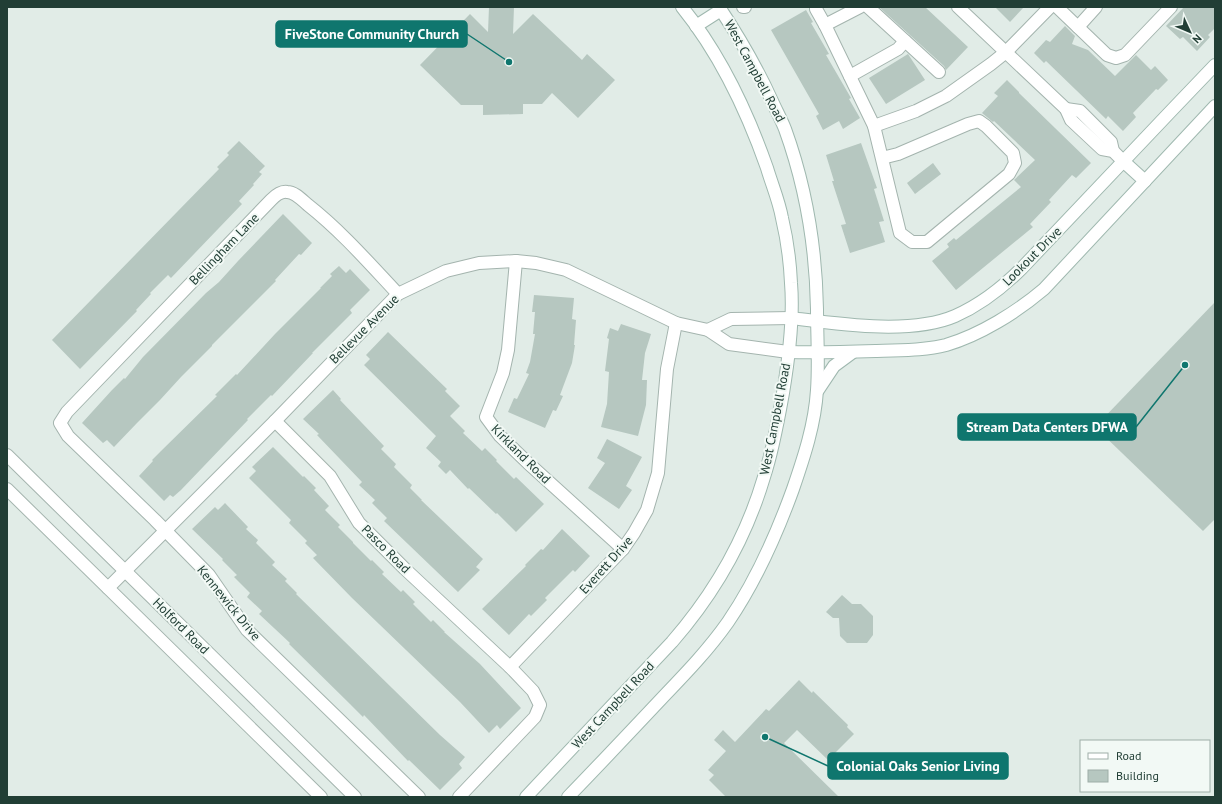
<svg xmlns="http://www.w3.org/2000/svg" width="1222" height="804" font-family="'PT Sans',sans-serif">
<rect width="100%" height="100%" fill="#e1ece7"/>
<g fill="#b6c7c0">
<polygon points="489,7 514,7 513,34 533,14 582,60 587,54 615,80 578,118 552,93 542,104 523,104 523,114 483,115 483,105 461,105 420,65 470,14 488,32"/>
<polygon points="879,7 925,7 968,47 946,70 944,66"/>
<polygon points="995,7 1024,7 1010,22"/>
<polygon points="1184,7 1215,7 1215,28 1208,35 1210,37 1197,51 1183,37 1180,39 1166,26"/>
<polygon points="806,10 813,22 811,23 829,54 826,55 851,98 849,99 860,118 843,129 839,121 823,130 816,116 819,114 771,30"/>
<polygon points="1065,26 1075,36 1072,44 1088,50 1115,76 1136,55 1151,70 1155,66 1168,80 1158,90 1156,89 1133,113 1136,117 1123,131 1108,116 1106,119 1046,61 1044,63 1034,53 1046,40 1050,42"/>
<polygon points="908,54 925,80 886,104 869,78"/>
<polygon points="1007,80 1019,92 1019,93 1091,163 1076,178 1072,175 1049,200 1051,202 1030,224 1033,227 956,290 932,261 949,247 947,244 954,238 956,240 1021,187 1014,180 1035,160 994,121 993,122 982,113 998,96 994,93"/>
<polygon points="239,141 265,166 259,172 262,174 253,184 254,185 239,201 242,204 171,278 168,275 150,293 151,294 136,310 137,311 80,369 52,340 219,169 217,167 229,155 227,153"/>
<polygon points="861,143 877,188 874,189 884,221 879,222 885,242 850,253 841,225 846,224 832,181 834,181 826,155"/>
<polygon points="933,163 941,174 915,194 907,183"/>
<polygon points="283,214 312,243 301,255 299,254 275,280 276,281 212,345 212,346 181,377 160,400 137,423 114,447 107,440 103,443 82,423 112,390 124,378 125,379 143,357 206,293 219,282 238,261"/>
<polygon points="339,266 346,273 350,269 370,290 350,310 352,313 312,353 313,353 272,396 271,395 247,419 248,420 181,490 173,497 170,495 164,501 139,476 153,461 152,460 161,451 217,396 215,395 236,374 237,375 275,334 321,288 320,288 332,276 330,274"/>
<polygon points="534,295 574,298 572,319 576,320 574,345 575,345 572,363 560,395 563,396 556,411 553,410 545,428 508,412 514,398 517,399 529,374 526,373 530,362 535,334 533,334 535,312 532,312"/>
<polygon points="1215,302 1215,519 1203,531 1095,427"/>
<polygon points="621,324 651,334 645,353 642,380 647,380 646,405 638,436 601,427 607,404 609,372 605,371 609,339 607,338 610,328 618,331"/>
<polygon points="388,332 447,389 445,391 460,406 450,416 465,431 463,433 482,451 485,448 497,460 496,461 514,479 516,477 544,504 516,532 497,513 496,514 469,488 468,489 450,470 446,474 438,466 441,462 426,448 436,436 364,365 370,359 366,355"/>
<polygon points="333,390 341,399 340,400 384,446 381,449 396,464 394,467 412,485 410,488 422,500 421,500 483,559 476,567 480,570 458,592 384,521 387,518 372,503 375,500 359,485 362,482 317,435 319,434 303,419"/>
<polygon points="607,439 642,457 626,486 632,490 619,509 588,488 605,463 597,458"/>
<polygon points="273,447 303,477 304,476 316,488 314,490 329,506 325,510 340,525 338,527 353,542 353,543 371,561 372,560 384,572 382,574 401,592 403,590 415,602 413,604 431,622 433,620 445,632 444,632 480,664 521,708 500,729 497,725 489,733 460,702 352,598 313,558 317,555 305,543 307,541 289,523 291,520 249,478 256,471 252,467"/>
<polygon points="225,503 248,527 246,529 258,540 256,543 275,562 272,565 287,579 285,581 297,593 296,594 440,735 465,757 459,764 462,768 440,790 409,760 408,761 364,715 363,717 350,704 289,644 290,643 259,614 262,611 247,597 250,593 234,577 237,575 222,560 223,559 192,529 215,507 218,510"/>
<polygon points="562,529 590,556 575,572 573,570 545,598 547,600 531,616 529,614 509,635 482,609 526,566 525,565 541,549 543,550"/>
<polygon points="842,595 852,604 861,604 873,616 873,635 867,643 847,643 840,636 839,618 833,618 826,612"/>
<polygon points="799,680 812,693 813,691 848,725 847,727 854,734 828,760 797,730 784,743 839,797 726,797 709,780 714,775 708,770 726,751 714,740 723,730 735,742 766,709 769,711"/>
</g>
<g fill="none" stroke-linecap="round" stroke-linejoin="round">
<defs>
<g id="minor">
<polyline points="743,7 745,7"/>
<polyline points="868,7 939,72"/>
<polyline points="958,7 1066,109 1071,120 1102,149 1113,151 1123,161"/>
<polyline points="1057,7 1107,55 1116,58 1125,55 1171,7"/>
<polyline points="816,9 825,25 874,126 900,233 912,242 927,242 1009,174 1015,163 1013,153 986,126 979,121 968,124 898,154 882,158"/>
<polyline points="825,25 860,7"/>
<polyline points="1078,27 1096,7"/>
<polyline points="850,76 898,49 905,41"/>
<polyline points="1066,109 1080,111 1111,142 1113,151"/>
<polyline points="874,126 916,111 946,96 991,64 1006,52 1050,7"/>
<polyline points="516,261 508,350 503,373 486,417 500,436 528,463 623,549"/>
<path d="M 398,294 C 369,263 341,231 308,205 C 302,200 295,192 287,192 C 281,191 275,196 271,200 L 67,412 L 60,423 L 68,436 L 155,520 L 209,575 L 247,630 L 419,797"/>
<polyline points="708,330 731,319 791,318"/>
<polyline points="275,421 330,476 359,523 405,569 510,667 533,691 540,705 535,717 459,797"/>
<polyline points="108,588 275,421 398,294 446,271 479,263 516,261 536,263 566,270 676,323 708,330 729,344 788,352"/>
<polyline points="510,667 623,549 634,533 647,510 658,473 667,369 676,323"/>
</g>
<g id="tertiary">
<polyline points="7,455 355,797"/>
<polyline points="7,489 321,797"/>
</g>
<g id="secondary">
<polyline points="696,26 721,10"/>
<polyline points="1123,161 1145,181"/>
<path d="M 791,318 C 839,324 911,335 955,316 C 980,305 1003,287 1022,268 L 1171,111 L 1215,65"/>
<path d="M 788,352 C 818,353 847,352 877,351 C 900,350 923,351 946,345 C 980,335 1017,312 1044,289 L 1215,106"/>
<polyline points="818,390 834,366 853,352"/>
<path d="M 526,797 L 672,642 C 713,595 746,538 764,477 C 773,450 778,421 783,393 C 789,357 794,319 791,283 C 790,261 787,239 782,218 C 779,201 772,185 767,168 C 747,111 720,54 682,7"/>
<path d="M 568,797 C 600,764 632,730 664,696 C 687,672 709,649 728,622 C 756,581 776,536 793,489 C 804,457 815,424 817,390 C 819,363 817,336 817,309 C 816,248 806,187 785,129 C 781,119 776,110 772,101 C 757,68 739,37 719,7"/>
</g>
</defs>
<use href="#minor" stroke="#a4b4ae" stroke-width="14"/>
<use href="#tertiary" stroke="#a4b4ae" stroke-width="14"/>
<use href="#secondary" stroke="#9fb8af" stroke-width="14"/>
<use href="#minor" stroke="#fff" stroke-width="12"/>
<use href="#tertiary" stroke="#fff" stroke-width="12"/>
<use href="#secondary" stroke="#fff" stroke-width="12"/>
</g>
<g text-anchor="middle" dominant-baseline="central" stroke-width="4" stroke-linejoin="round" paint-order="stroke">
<g font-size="13" fill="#213e35" stroke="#f2f9f5">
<text transform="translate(755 71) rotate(62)">West Campbell Road</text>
<text transform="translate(224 249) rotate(-46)">Bellingham Lane</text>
<text transform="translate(1032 256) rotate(-45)">Lookout Drive</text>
<text transform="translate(364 329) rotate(-45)">Bellevue Avenue</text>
<text transform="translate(775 419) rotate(-79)">West Campbell Road</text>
<text transform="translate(521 454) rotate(45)">Kirkland Road</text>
<text transform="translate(386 549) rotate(45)">Pasco Road</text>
<text transform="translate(606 565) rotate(-48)">Everett Drive</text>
<text transform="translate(229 603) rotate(51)">Kennewick Drive</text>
<text transform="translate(181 626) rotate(45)">Holford Road</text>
<text transform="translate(613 705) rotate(-47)">West Campbell Road</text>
</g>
</g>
<path fill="none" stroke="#0f766e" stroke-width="1.5" d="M509 62L467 34M1185 365L1136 427M765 737L828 766"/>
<g fill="#0f766e" stroke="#f2f9f5" stroke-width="1.5">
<circle cx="509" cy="62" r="4"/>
<circle cx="1185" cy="365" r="4"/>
<circle cx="765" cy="737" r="4"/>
</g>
<g fill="#0f766e" stroke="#0f766e" stroke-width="1.5">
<rect x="276" y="21" width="191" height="26" rx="4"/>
<rect x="958" y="414" width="178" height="26" rx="4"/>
<rect x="828" y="753" width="180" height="26" rx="4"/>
</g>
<g font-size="14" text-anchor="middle" font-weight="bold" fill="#fff">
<text x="372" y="39">FiveStone Community Church</text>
<text x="1047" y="432">Stream Data Centers DFWA</text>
<text x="918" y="771">Colonial Oaks Senior Living</text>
</g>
<rect width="1222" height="804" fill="none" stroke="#213e35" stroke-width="16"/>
<rect x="1080" y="740" width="130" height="52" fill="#f2f9f5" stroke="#9eaea8"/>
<rect x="1088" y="753" width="20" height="6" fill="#ffffff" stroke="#9eaea8"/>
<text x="1116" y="760" font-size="12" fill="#213e35">Road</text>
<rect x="1088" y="770" width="20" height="12" fill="#b6c7c0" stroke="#9eaea8"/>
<text x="1116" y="780" font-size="12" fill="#213e35">Building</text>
<g transform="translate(1190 32) rotate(134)" stroke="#f2f9f5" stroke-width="3" paint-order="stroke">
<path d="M0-3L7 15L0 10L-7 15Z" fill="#213e35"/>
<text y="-6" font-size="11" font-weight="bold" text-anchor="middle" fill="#213e35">N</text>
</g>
</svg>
